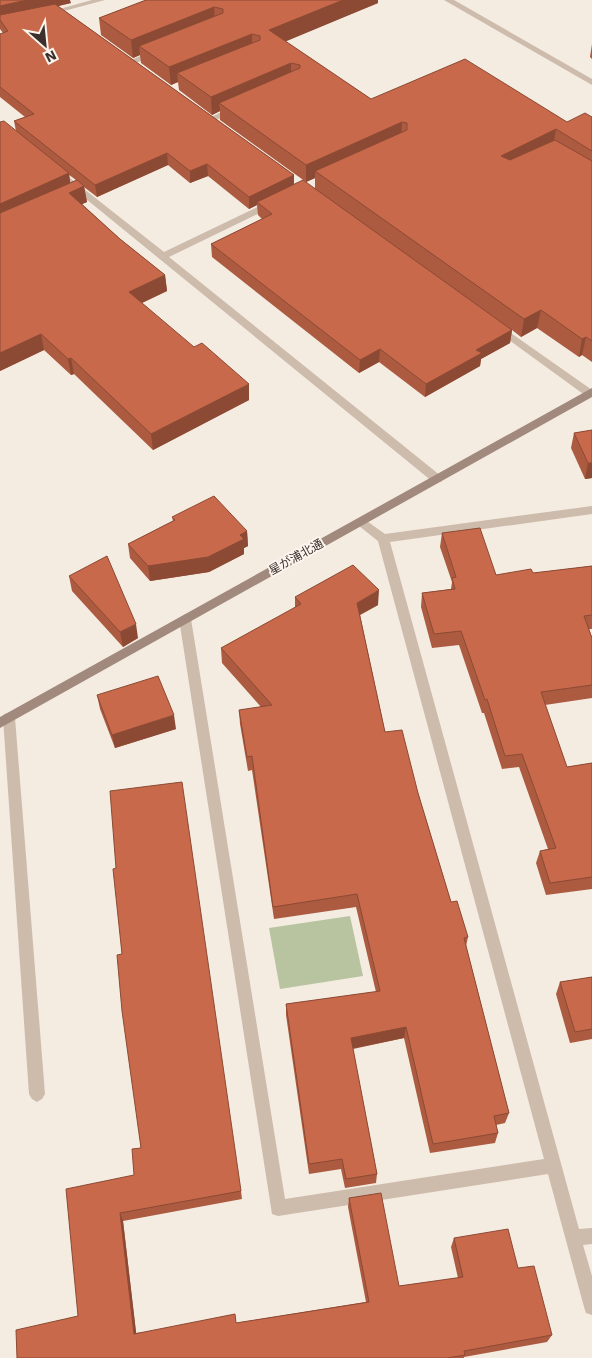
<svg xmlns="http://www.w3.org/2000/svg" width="592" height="1358" font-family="'Work Sans','Noto Sans JP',sans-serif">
<rect width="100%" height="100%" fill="#f4ebe1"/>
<polygon fill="#b8c4a0" points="350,916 363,976 280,989 269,928"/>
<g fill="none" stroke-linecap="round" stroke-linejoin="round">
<g fill="#cdbbac" fill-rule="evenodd">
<polygon points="153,50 160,52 134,64 127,62"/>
<polygon points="232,107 239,109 214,121 207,119"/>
</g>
<g fill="#cdbbac" fill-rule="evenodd">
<polygon points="92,0 105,0 49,15 45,13"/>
<polygon points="444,0 454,0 592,79 592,85"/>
<polygon points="56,167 164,252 270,201 276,201 276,205 169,257 441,476 443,479 441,482 433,482 53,172 53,168"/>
<polygon points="498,324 592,390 592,397 586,396 494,329 494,325"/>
<polygon points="592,506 592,514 390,542 579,1229 592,1228 592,1244 583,1245 592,1276 592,1315 586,1313 584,1307 548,1174 278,1216 272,1214 179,619 185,614 191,619 285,1199 544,1159 378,541 354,522 360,518 364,519 385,534"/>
<polygon points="9,713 14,714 15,718 45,1094 42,1099 37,1102 32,1099 29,1094 3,718 4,714"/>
</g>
<polygon fill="#a18a7d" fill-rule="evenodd" points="592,388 592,397 0,728 0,717"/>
</g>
<g fill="#ac5a40" fill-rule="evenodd">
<path d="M 0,0 L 71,3 L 58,6 L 294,175 L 294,184 L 315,188 L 315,178 L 306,182 L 220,120 L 220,111 L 212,115 L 179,90 L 178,82 L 171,85 L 141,63 L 140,55 L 133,58 L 101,35 L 99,18 L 146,0 L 378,0 L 378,3 L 285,41 L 371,99 L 567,122 L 592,117 L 592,362 L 582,355 L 579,357 L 537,328 L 521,337 L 512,330 L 510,343 L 481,359 L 480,366 L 425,397 L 379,362 L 359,373 L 212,257 L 211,244 L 262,219 L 258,215 L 257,205 L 249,209 L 208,176 L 190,183 L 168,165 L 97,197 L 84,187 L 87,202 L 82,204 L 120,239 L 165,275 L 167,291 L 142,303 L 249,400 L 153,450 L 74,374 L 71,375 L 44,350 L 0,371 L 0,122 L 16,131 L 14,121 L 25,117 L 0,97 L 0,34 L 3,33 L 0,29 ZM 69,175 L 72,177 L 76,180 L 70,183 Z"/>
<polygon points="592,44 592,59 590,57"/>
<polygon points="592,430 592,478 585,479 571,448 574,433"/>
<polygon points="172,517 247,531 248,546 244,548 244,554 209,572 150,581 130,558 128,544 173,521"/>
<polygon points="442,533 496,575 533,573 592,566 592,629 589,629 592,638 592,698 545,705 567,767 592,763 592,889 546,895 536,863 540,851 548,849 519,767 502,769 484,713 482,713 459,645 432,648 421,607 422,593 451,589 452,582 440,547"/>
<polygon points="69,576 138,638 123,647 72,591"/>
<polygon points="295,597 378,605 360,615 385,732 418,793 451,902 468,937 466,946 509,1113 505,1123 496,1125 498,1133 495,1143 430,1153 404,1038 353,1049 377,1174 376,1183 345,1188 341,1169 309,1174 286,1015 286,1004 376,992 356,907 274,919 252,770 248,771 240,724 239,710 261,707 222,663 221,648 295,608"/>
<polygon points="97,695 176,729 115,748 100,709"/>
<polygon points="116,868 241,1191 242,1199 123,1221 136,1333 236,1323 366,1302 348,1207 349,1198 399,1286 458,1278 451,1247 454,1238 518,1268 552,1335 547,1342 464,1357 464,1358 17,1358 78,1316 134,1175 141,1148 122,954"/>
<polygon points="592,977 592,1039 570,1043 556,994 560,982"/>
</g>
<g fill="#8c4a34">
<polygon points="27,0 70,0 71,3 0,20 0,6"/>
<polygon points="343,0 378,0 378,3 270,48 269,30"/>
<polygon points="214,7 215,24 139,46 140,55 133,58 131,40"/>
<polygon points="252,34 252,51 177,73 178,82 171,85 169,67"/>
<polygon points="291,63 291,80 219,103 220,111 212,115 211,97"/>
<polygon points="402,122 401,139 315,171 315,178 306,182 306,165"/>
<polygon points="556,129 553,146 498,173 501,156"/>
<polygon points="167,153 168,165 97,197 95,185"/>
<polygon points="207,164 208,176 190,183 190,171"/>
<polygon points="69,173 71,189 0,222 0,204"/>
<polygon points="294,175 294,187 257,202 257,205 249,209 249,197"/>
<polygon points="84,186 87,202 71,209 69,193"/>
<polygon points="165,275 167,291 131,308 129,292"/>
<polygon points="541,310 537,328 521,337 524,319"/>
<polygon points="512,330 510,343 481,359 480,366 425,397 426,384 476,350"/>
<polygon points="41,334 44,350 0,371 0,353"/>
<polygon points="586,337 582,355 579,357 582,339"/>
<polygon points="380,349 379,362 359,373 360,360"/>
<polygon points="71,358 74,374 71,375 68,359"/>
<polygon points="249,384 249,400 153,450 151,434"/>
<polygon points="588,463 592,463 592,478 585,479"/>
<polygon points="247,531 248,546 244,548 244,554 209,572 150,581 148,566 240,535"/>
<polygon points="379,590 378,605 356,617 357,603"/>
<polygon points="136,624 138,638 123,647 120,632"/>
<polygon points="174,715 176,729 115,748 112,735"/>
<polygon points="406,1027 404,1038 350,1049 351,1038"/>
<polygon points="120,1213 123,1221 137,1340 134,1334"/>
</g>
<g fill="#c8694b" stroke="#8c4a34">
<polygon points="0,0 27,0 0,6"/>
<polygon points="146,0 343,0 269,30 371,99 465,59 567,122 585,113 592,117 592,151 556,129 501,156 510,160 555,140 592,161 592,341 586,337 582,339 541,310 524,319 315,171 407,130 407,123 402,122 306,165 219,103 300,68 300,65 291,63 211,97 177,73 260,40 260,36 252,34 169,67 139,46 223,13 223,9 214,7 131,40 99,18"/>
<polygon points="55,4 294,175 249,197 207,164 190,171 167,153 95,185 14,121 34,114 0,87 0,34 8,31 0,20 0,15"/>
<polygon points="4,121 69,173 0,204 0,122"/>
<polygon points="77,180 84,186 69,193 120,239 165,275 129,292 194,347 202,343 249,384 151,434 71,358 68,359 41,334 0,353 0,213"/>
<polygon points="303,180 512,330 476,350 482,353 426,384 380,349 360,360 211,244 272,214 257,202"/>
<polygon points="592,430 592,463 588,463 574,433"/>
<polygon points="214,496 247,531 240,535 244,539 208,557 148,566 128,544 175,520 172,517"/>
<polygon points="480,528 496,575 531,569 533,573 592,566 592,615 584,616 592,638 592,685 541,692 567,767 592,763 592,877 550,883 540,851 556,848 522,754 505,756 487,699 485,700 461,631 434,634 422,593 455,589 452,578 456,577 442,533"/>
<polygon points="107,556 136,624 120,632 69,576"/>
<polygon points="353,565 379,590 357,603 385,732 402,730 418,793 451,902 457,901 468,937 464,938 509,1113 494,1116 498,1133 433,1144 406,1027 351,1038 377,1174 346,1179 342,1159 309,1164 286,1004 380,991 357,894 273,907 252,756 247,757 239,710 272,705 221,648 301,604 295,597"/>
<polygon points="158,676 174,715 112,735 97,695"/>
<polygon points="182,782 241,1191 120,1213 134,1334 235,1314 236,1323 369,1302 349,1198 381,1193 399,1286 463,1277 454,1238 508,1229 518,1268 534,1266 552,1335 464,1351 465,1355 447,1358 17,1358 16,1330 78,1316 66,1189 134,1175 132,1149 141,1148 122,1011 117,955 122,954 113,869 116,868 110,791"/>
<polygon points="592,977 592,1029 575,1032 560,982"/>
</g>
<g text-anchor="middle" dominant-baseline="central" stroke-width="4" stroke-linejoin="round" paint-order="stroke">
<g font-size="12" fill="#3b302b" stroke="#fbf5ee">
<text transform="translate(296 557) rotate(-29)">星が浦北通</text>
</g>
</g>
<g transform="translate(45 45) rotate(153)" stroke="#fbf5ee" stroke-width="4" paint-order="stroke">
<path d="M0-4L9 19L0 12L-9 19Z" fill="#3b302b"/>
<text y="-8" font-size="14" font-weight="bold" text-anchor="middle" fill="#3b302b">N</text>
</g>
</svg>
